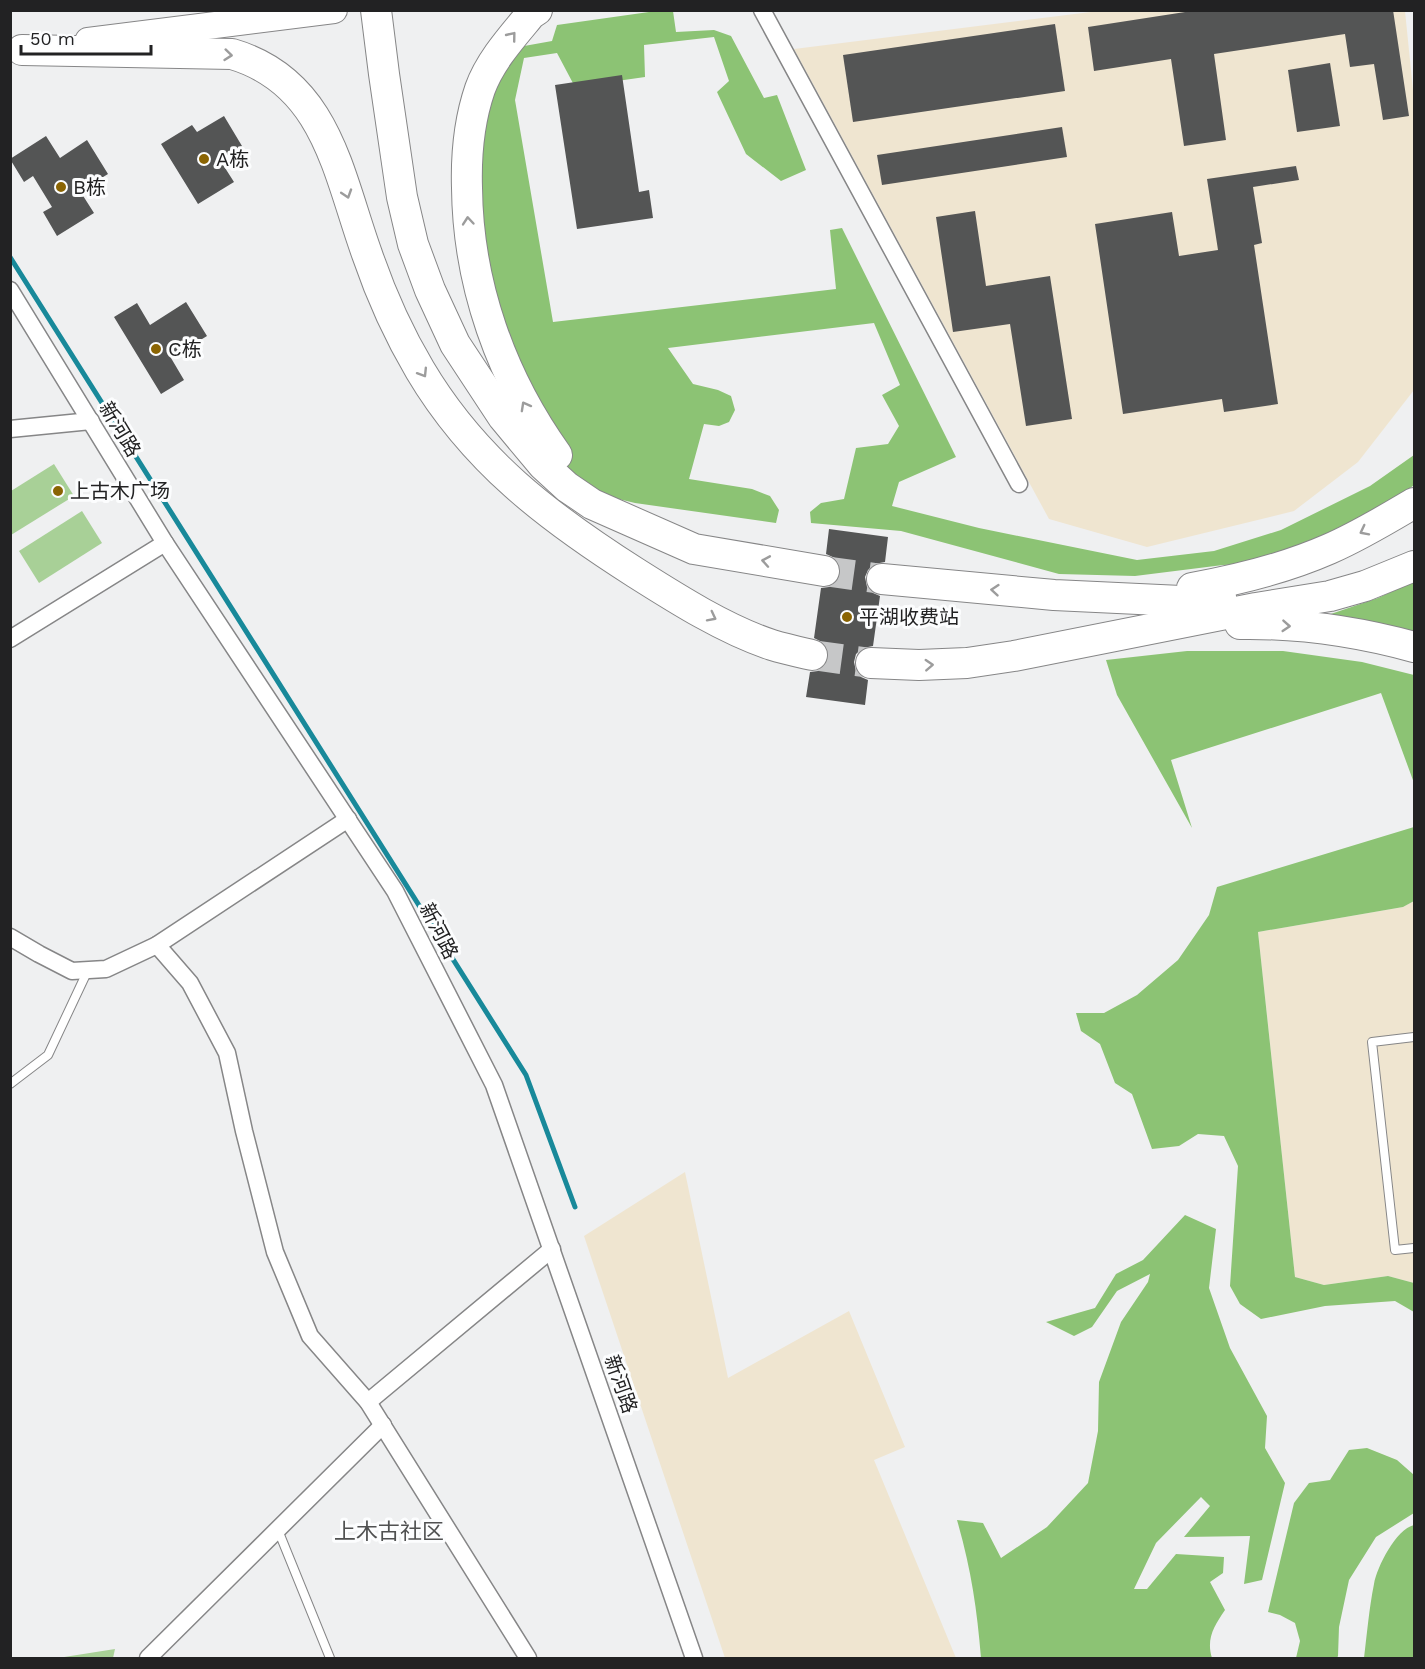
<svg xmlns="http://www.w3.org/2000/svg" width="1425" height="1669" font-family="'Work Sans','Noto Sans SC',sans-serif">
<rect width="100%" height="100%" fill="#eff0f1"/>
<g fill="#efe5d0">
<polygon points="1107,10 1405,11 1414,100 1414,390 1358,462 1294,511 1147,547 1049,519 794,49"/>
<polygon points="1414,901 1414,1283 1388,1276 1324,1285 1295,1277 1258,932 1403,907"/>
<polygon points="685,1172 728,1378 849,1311 905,1447 874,1460 956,1658 725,1658 584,1236"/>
</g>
<g fill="#a8d097">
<polygon points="54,464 74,496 11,535 11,491"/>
<polygon points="82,511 102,543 39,583 19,551"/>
<polygon points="115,1649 113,1658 58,1658"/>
</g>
<g fill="#8cc374">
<polygon points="656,11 673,11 676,32 714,30 731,36 764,98 777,95 806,170 781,181 746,154 717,92 729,81 714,37 644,45 645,77 575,87 557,53 524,58 515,100 553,322 836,289 830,230 842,228 956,457 899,482 892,506 979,528 1137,560 1214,551 1281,530 1370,486 1414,455 1414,485 1391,503 1332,533 1249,564 1223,565 1135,576 1059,574 901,531 811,523 810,512 821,503 844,499 856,448 888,444 899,426 882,395 900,385 874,323 668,348 693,384 718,390 731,396 735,410 729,422 719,426 704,424 689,479 752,489 770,496 779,510 776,523 635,503 602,495 574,477 521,412 462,153 513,48 552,41 557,25"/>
<polygon points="1414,581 1414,645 1319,618 1378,598"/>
<polygon points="1187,651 1283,651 1362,662 1414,675 1414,783 1381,693 1171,760 1192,828 1117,695 1106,660"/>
<polygon points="1414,827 1414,901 1403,907 1258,932 1295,1277 1324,1285 1388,1276 1414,1283 1414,1312 1395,1301 1325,1306 1261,1319 1240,1304 1230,1286 1238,1166 1224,1136 1198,1134 1179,1146 1152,1149 1132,1094 1115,1083 1100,1044 1081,1031 1076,1013 1104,1013 1137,995 1178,960 1209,915 1217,887"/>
<path d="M 1185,1215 L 1216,1229 L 1209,1288 L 1230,1348 L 1267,1416 L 1265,1448 L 1285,1483 L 1262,1580 L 1244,1584 L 1250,1536 L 1184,1537 L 1210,1506 L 1201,1497 L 1156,1543 L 1134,1589 L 1147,1589 L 1176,1554 L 1224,1557 L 1223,1573 L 1210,1582 L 1225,1610 C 1214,1626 1206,1639 1212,1658 L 981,1658 C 977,1608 971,1569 957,1520 L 983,1523 L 1001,1558 L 1047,1527 L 1088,1483 L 1098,1431 L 1099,1382 L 1121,1322 L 1148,1282 L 1150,1274 L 1117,1291 L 1092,1327 L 1074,1336 L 1046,1322 L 1095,1308 L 1116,1274 L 1143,1260 Z"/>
<polygon points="1367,1448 1397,1460 1414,1475 1414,1513 1376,1537 1349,1580 1339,1627 1338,1656 1337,1658 1296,1658 1300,1641 1295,1623 1280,1615 1268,1612 1294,1503 1309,1483 1330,1480 1349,1450"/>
<path d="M 1414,1525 L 1414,1658 L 1364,1658 C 1367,1634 1369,1609 1374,1584 C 1377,1567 1396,1529 1414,1525 Z"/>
</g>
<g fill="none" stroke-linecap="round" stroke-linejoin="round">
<polyline stroke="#18899a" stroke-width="5" points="10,257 526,1075 575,1207"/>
</g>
<g fill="#545555">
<polygon points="1198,10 1393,10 1409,116 1383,120 1374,64 1350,67 1345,34 1214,54 1226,140 1184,146 1171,59 1094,71 1088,27"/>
<polygon points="1055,24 1065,91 853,122 843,55"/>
<polygon points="1330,63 1340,126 1297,132 1288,70"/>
<polygon points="622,75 639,192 649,190 653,218 577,229 555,85"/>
<polygon points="224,116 242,146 220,160 234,182 198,204 161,144 192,125 197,132"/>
<polygon points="1062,127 1067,157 882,185 877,155"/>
<polygon points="46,136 60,158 87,140 108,174 80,191 94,213 57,236 43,212 52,207 33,176 24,182 10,159"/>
<polygon points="1296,166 1299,180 1253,187 1262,243 1254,245 1278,404 1224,412 1222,399 1123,414 1095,224 1172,212 1179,256 1218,250 1207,179"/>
<polygon points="975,211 986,286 1050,276 1072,419 1026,426 1010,324 953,332 936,217"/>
<polygon points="186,302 207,336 171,358 184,380 161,394 114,317 137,303 150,325"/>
<polygon points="829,529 888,537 885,562 874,564 868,570 865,577 867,587 873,593 880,596 873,646 863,648 856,654 854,662 856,671 861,677 868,680 865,705 806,697 810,672 818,671 824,667 829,658 829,651 824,643 814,638 821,588 829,587 837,582 841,573 840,564 835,558 826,554"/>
</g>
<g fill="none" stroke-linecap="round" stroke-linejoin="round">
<g stroke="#c6c7c8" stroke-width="30" stroke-dasharray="30 15" stroke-linecap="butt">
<polyline points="824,571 882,579"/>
<polyline points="812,655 871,663"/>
</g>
<defs>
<g id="service">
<polyline points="1414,1037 1372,1042 1395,1250 1414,1248"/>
<polyline points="10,1084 48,1055 88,970"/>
<polyline points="278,1530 330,1658"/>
</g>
<g id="minor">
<polyline points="762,10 1019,484"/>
<polyline points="10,290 165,543 395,891 494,1085 694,1658"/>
<polyline points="10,429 91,421"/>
<polyline points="10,639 165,543"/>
<polyline points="10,937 39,954 72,971 106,969 157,945 348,819"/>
<polyline points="157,945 190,983 227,1053 244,1131 275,1252 310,1336 368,1402 528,1658"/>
<polyline points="368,1402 552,1249"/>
<polyline points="148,1658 383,1425"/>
</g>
<polyline id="primary" points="88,41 334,10"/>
<g id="motorway">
<polyline points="376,10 384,74 402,197 413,244 430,290 455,344 503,417 543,465 567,487 592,504 694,549 824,571"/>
<path d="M 537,10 L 531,14 C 512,37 490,61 480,89 C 469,121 466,155 467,188 C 468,284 501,377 557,455"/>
<path d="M 22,50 L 232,54 C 327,82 338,174 367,254 C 381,295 398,333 420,370 C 474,461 548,517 636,573 C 677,599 726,630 772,645 C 785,649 799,652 812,655"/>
<polyline points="882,579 1054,595 1181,601 1221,597"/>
<path d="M 1192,588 C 1237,580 1288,567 1329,549 C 1359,536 1387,519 1414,503"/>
<path d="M 1240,624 C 1298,623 1359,632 1414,647"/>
<polyline points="871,663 919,665 967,663 1014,656 1256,608 1330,596 1365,586 1414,566"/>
</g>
</defs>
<use href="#service" stroke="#868687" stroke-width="10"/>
<use href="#minor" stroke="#868687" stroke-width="19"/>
<use href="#primary" stroke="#868687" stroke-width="28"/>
<use href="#motorway" stroke="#868687" stroke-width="32"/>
<use href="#service" stroke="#fff" stroke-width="8"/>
<use href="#minor" stroke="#fff" stroke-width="16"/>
<use href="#primary" stroke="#fff" stroke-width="26"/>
<use href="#motorway" stroke="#fff" stroke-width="30"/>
</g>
<defs><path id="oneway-chevron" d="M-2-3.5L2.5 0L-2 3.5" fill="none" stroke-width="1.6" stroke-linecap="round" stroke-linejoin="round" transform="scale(1.5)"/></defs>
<g stroke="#9c9c9c">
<use href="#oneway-chevron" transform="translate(512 36) rotate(-51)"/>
<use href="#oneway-chevron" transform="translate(228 55) rotate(6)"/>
<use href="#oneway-chevron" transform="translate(347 194) rotate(72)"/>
<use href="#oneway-chevron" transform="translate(468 221) rotate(-95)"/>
<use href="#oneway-chevron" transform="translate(423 373) rotate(58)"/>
<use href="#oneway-chevron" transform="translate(525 406) rotate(-119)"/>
<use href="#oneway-chevron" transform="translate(1364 531) rotate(153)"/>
<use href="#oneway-chevron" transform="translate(766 561) rotate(-170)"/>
<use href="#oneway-chevron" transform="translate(995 590) rotate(-175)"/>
<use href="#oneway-chevron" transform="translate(712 617) rotate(27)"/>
<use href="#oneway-chevron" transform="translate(1286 626) rotate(4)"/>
<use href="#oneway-chevron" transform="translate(929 665) rotate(-3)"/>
</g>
<g fill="#8a6403" stroke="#fcfdfe" stroke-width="2">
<circle cx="204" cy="159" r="6"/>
<circle cx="61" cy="187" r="6"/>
<circle cx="156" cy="349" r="6"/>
<circle cx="58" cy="491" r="6"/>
<circle cx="847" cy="617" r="6"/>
</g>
<g text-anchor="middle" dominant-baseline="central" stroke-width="6" stroke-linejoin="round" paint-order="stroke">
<g font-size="20" fill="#222223" stroke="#fcfdfe" text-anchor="start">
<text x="216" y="159">A栋</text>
<text x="73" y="187">B栋</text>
<text x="168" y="349">C栋</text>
<text x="70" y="491">上古木广场</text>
<text x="859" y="617">平湖收费站</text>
</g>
<g font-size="20" fill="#222223" stroke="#fcfdfe">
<text transform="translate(120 429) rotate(59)">新河路</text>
<text transform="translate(439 931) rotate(63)">新河路</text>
<text transform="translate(621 1384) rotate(71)">新河路</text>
</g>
<g font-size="22" fill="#505151" stroke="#fcfdfe">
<text x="389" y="1531">上木古社区</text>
</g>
</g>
<rect width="1425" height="1669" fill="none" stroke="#222223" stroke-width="24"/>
<path d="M21 45v9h130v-9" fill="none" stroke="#222223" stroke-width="3"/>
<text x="30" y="45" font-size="18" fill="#222223" stroke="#fcfdfe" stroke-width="4.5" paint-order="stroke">50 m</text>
</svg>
